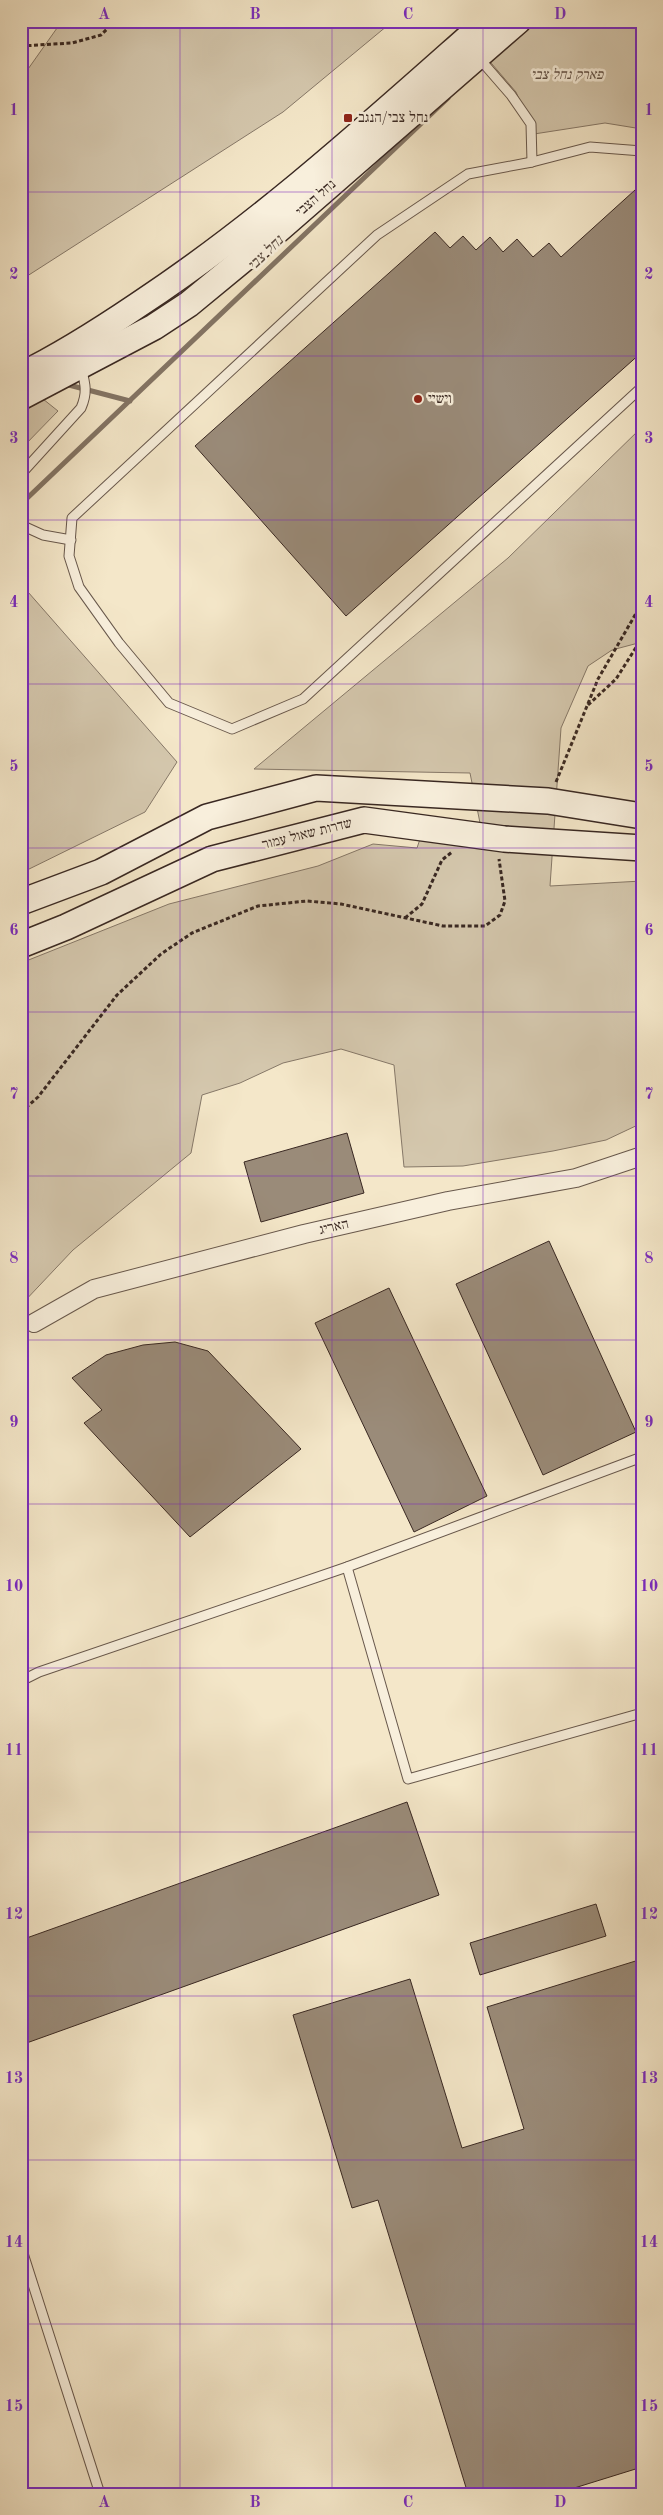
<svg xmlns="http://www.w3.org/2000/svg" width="663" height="2515" font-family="'Old Standard TT','Frank Ruhl Libre',serif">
<rect width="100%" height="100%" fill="#f4e7c9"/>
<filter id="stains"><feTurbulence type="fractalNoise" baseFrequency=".004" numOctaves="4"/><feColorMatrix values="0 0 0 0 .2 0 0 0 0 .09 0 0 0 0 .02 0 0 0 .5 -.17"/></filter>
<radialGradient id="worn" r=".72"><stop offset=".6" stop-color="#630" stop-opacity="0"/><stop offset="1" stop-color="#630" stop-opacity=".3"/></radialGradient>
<g fill="#d4c7ad" stroke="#867868">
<polygon points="62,21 393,21 283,112 21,280 21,79"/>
<polygon points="527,21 642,21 642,129 605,123 534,134 516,92 486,57"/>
<polygon points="43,399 58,411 21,449 21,408"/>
<polygon points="642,427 642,642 612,650 588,666 561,728 550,886 642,881 642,1123 606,1140 553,1151 463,1166 404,1167 394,1065 341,1049 283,1063 240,1083 202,1095 191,1153 73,1250 21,1305 21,963 169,904 318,866 373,844 417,848 421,836 481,828 470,773 254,769 508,558"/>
<polygon points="21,584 177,762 145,812 21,873"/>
</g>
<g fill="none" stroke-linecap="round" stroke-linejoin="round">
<g stroke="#837464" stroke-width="5">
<polyline points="65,384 130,401"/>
<polyline points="21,504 448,98"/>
</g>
</g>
<g fill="#9a8b79" stroke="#392822">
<polygon points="635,190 642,197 642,352 346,616 195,446 435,232 450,248 463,236 476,250 490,237 503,252 517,239 533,257 549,243 561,257"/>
<polygon points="347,1133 364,1193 261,1222 244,1162"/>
<polygon points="549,1241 636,1432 543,1475 456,1284"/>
<polygon points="389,1288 487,1496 414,1532 315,1323"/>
<polygon points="175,1342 208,1351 301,1449 190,1537 84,1423 102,1410 72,1378 106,1355 143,1345"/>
<polygon points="407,1802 439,1895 21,2045 21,1940"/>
<polygon points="596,1904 606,1936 480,1975 470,1943"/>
<polygon points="642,1959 642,2467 555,2494 468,2494 378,2200 352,2208 293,2015 410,1979 462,2148 524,2129 487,2007"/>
</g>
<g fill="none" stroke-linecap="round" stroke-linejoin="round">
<defs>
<g id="lane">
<polyline points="478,57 511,95 531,124 532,162"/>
<polyline points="642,151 590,147 532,162 468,174 377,235 72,518 69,556 79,587 119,643 169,703 232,729 303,699 642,387"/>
<path d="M 21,474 L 81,408 C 88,392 85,383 81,367"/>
<polyline points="21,525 43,535 71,540"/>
<polyline points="347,1567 408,1779 642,1713"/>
<polyline points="21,1681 39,1672 347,1567 642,1457"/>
<polyline points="21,2247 100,2494"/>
</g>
<polyline id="street" points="34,1323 94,1289 304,1234 448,1201 576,1178 642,1156"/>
<g id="secondary">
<path d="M 21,375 C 62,355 101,330 138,305 C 264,222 375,120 487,21"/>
<polyline points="21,397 154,327 189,304 262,244 518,21"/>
<polyline points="21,902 101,872 207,817 316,788 548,801 642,816"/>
<polyline points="21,945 66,927 212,859 364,820 504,839 642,848"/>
</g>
</defs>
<use href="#lane" stroke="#68584c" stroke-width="11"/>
<use href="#street" stroke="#68584c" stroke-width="20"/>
<use href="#secondary" stroke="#392822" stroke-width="28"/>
<g stroke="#392822" stroke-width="3" stroke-dasharray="4 2.5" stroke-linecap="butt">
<polyline points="639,21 642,36"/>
<polyline points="21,46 72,43 101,35 115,21"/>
<polyline points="588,705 616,679 642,638"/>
<polyline points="556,782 598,679 642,603"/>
<polyline points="405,918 422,904 442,860 452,852"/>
<polyline points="21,1112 38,1097 117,995 161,954 192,933 258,906 307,901 341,904 443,926 485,926 500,915 505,901 499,859"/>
</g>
<use href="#lane" stroke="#f8efdc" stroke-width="9"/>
<use href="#street" stroke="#f8efdc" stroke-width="18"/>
<use href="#secondary" stroke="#f8efdc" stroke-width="25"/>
</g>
<path fill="none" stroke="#7b2cbf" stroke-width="1" stroke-opacity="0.55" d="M 180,21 L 180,2494M 332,21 L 332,2494M 483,21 L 483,2494M 21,192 L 642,192M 21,356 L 642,356M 21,520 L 642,520M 21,684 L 642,684M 21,848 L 642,848M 21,1012 L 642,1012M 21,1176 L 642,1176M 21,1340 L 642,1340M 21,1504 L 642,1504M 21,1668 L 642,1668M 21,1832 L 642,1832M 21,1996 L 642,1996M 21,2160 L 642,2160M 21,2324 L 642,2324"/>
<g fill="#8f2418" stroke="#f8efdc" stroke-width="2">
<rect x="343" y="113" width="10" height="10" rx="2.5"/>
<circle cx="418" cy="399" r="5"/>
</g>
<g text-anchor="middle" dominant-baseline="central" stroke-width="5" stroke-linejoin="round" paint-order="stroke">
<g font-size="14" font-style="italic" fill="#605045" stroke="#f8efdc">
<text x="567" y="75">פארק נחל צבי</text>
</g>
<g font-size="14" fill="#392822" stroke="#f8efdc" text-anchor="start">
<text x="358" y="118">נחל צבי/הנגב</text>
<text x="428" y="399">וישיי</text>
</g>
<g font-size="14" fill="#392822" stroke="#f8efdc">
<text transform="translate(316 198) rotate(-41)">נחל הצבי</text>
<text transform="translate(307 834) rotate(-14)">שדרות שאול עמור</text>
<text transform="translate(334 1227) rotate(-13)">האריג</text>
</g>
<g font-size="15" font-style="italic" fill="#5e4e43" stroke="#f8efdc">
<text transform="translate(266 254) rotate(-44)">נחל צבי</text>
</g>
</g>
<rect width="663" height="2515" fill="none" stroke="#f4e7c9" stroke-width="55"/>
<rect x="28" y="28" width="608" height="2460" fill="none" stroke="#7b2cbf" stroke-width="2"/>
<g font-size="16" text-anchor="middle" font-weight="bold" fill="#7b2cbf">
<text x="104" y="19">A</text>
<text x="255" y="19">B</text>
<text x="408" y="19">C</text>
<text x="560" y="19">D</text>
<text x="14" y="115">1</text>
<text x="649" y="115">1</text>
<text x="14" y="279">2</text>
<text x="649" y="279">2</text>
<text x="14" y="443">3</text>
<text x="649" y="443">3</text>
<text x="14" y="607">4</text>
<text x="649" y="607">4</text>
<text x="14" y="771">5</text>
<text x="649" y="771">5</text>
<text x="14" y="935">6</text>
<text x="649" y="935">6</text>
<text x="14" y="1099">7</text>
<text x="649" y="1099">7</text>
<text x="14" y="1263">8</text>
<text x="649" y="1263">8</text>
<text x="14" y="1427">9</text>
<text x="649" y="1427">9</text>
<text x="14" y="1591">10</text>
<text x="649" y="1591">10</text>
<text x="14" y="1755">11</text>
<text x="649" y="1755">11</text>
<text x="14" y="1919">12</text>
<text x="649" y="1919">12</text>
<text x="14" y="2083">13</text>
<text x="649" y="2083">13</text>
<text x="14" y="2247">14</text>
<text x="649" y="2247">14</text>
<text x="14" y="2411">15</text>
<text x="649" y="2411">15</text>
<text x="104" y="2507">A</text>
<text x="255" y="2507">B</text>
<text x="408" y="2507">C</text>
<text x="560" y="2507">D</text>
</g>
<rect width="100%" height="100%" filter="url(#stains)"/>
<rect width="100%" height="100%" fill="url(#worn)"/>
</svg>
